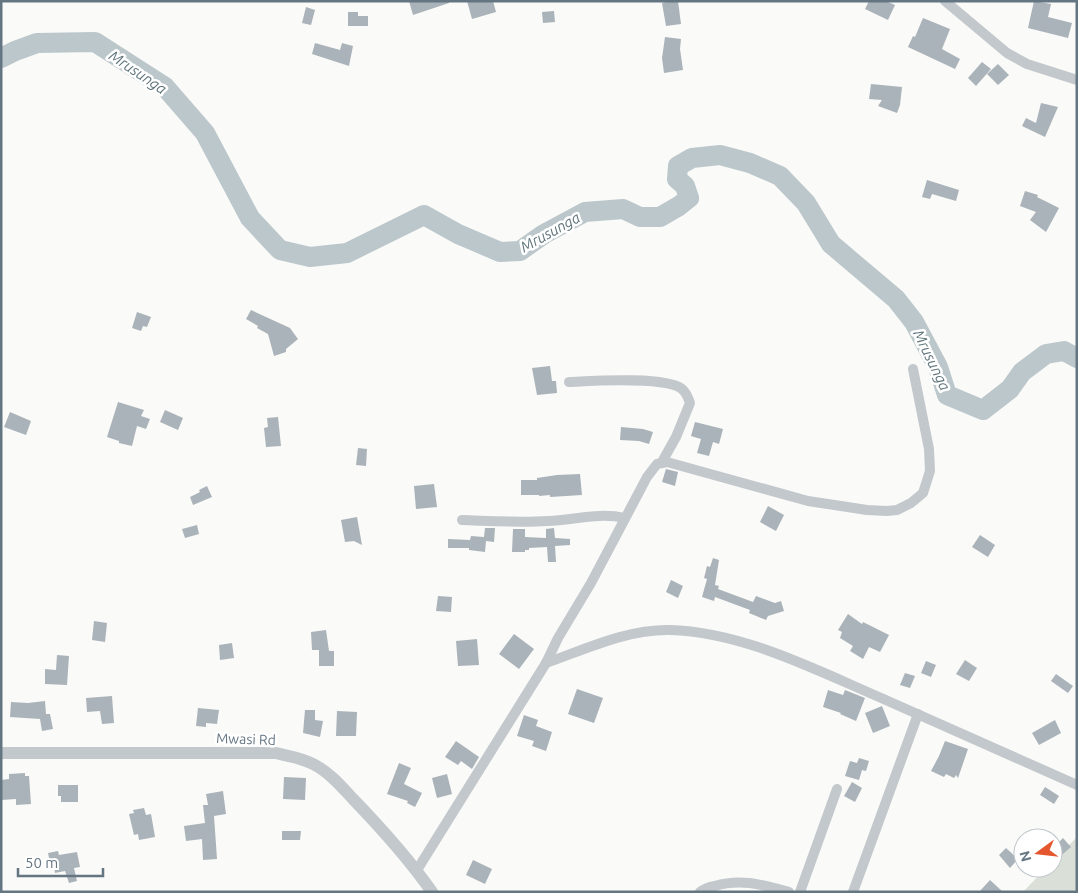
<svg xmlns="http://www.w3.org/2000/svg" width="1078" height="893" font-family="Ubuntu,sans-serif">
<rect width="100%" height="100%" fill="#fafaf8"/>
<polygon fill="#dadfd7" points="1077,837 1077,892 1023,892 1046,868 1053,868 1053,861"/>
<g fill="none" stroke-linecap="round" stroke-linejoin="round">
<polyline stroke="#bbc7cb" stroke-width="20" points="1,58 15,51 37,43 95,42 165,87 205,133 250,218 280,250 310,257 347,253 424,215 458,234 500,252 520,251 544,234 585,212 623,209 640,217 660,217 679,206 689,198 685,186 677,179 678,166 692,158 720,155 750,163 780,176 806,203 831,244 896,299 914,322 938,367 947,395 983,410 1010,389 1022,372 1046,354 1064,351 1077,358"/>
</g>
<g fill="#aab3b9">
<polygon points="409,1 449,1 449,3 413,15"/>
<polygon points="467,1 493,1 496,12 472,19"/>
<polygon points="670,1 678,1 681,24 666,26 662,3"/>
<polygon points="869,1 886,1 895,5 888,20 865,9"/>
<polygon points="1034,1 1051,4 1048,17 1072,23 1068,38 1028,28"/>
<polygon points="306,7 315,10 311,25 302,23"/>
<polygon points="554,11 555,22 543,23 542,12"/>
<polygon points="348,12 358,12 358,16 368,16 368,26 348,26"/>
<polygon points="923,18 950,29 942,49 960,59 955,69 908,47 913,36 915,37"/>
<polygon points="665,37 681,39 680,49 683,70 664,73 662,58"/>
<polygon points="315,43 340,50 342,43 353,46 349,66 312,54"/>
<polygon points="982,62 991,69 976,86 968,78"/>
<polygon points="998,64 1009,75 998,85 987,74"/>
<polygon points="871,84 902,87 900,105 897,113 878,106 882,100 869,99"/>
<polygon points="1041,103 1058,107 1045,137 1022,126 1026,118 1036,123"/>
<polygon points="927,180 959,190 956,201 932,194 930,199 922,197"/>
<polygon points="1025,191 1038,195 1037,197 1059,208 1046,232 1030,220 1036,212 1020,206"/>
<polygon points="251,310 290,328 298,339 286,349 286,352 274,356 268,334 257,328 258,326 246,319"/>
<polygon points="137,312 151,317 147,327 143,326 141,331 132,328"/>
<polygon points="550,366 552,381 556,381 557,393 537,395 532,368"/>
<polygon points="118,402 144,410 141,416 150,419 146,429 137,426 132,446 119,443 119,441 107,437"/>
<polygon points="165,410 183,418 178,430 160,422"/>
<polygon points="10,412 31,421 26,435 4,427"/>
<polygon points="278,417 281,446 266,447 264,428 268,427 267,418"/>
<polygon points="695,422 723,429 719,444 713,442 709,456 697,453 701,439 691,436"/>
<polygon points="621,427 643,429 653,432 649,444 639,441 620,440"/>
<polygon points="358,448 367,449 366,466 356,465"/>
<polygon points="666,469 678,472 675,486 662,482"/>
<polygon points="580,474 582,495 550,497 550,495 539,496 539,495 521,495 521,480 537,480 537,478 557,475"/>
<polygon points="434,484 437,507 416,509 414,486"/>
<polygon points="207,486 212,497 193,505 190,497 200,492 199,490"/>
<polygon points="768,506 784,515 776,531 760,522"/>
<polygon points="357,517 362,545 354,541 345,542 341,520"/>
<polygon points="197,525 199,534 185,538 182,529"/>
<polygon points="485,528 495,528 494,542 486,541 485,552 469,550 469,548 448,548 448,539 470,540 471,536 484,537"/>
<polygon points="554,528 555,538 570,539 570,545 555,546 556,562 548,562 547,547 529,548 529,550 525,550 525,552 512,552 513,529 525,529 525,537 546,538 546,529"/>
<polygon points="980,535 995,545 988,557 972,547"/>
<polygon points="713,558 719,560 715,585 719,586 718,589 753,602 756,596 775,603 781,601 784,611 768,616 766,620 749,613 750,610 715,597 714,601 702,597 707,579 704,578 707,566 710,567"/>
<polygon points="671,580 683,586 678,598 666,592"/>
<polygon points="438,596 452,597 451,612 436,611"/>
<polygon points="848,614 862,624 863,622 889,635 880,652 869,647 863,659 850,651 853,646 840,638 842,632 838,630"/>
<polygon points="94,621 107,623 105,642 92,640"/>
<polygon points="326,630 329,651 334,651 334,666 319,666 319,650 312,650 311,632"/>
<polygon points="514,634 534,649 519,669 499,654"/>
<polygon points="477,639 479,665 458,666 456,641"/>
<polygon points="232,643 234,658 220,660 219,645"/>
<polygon points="57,655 69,656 67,685 45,684 45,669 56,670"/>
<polygon points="965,660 977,668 969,681 956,674"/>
<polygon points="926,661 936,665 931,677 921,673"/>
<polygon points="905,673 915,676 910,688 900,685"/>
<polygon points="1056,674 1073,686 1068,693 1051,681"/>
<polygon points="577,689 603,698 594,723 568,714"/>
<polygon points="828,690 843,695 845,690 865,698 856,721 840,714 841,713 823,707"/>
<polygon points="112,696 114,723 102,724 100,711 87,712 86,698"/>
<polygon points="45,701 46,714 50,714 53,729 42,731 40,719 10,717 11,702 28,703"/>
<polygon points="882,706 890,726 873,733 865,713"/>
<polygon points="198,708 219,710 217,724 206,723 206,727 196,726"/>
<polygon points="305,710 315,710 315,720 323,721 320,737 303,733"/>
<polygon points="337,711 357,712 356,736 336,736"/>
<polygon points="524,715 538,720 536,726 552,732 546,751 532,746 534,741 517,736"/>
<polygon points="1055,720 1061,733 1039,745 1032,733"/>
<polygon points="456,741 479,757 472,769 461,761 458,765 445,757"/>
<polygon points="945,741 968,749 958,778 956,775 954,778 946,774 944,777 931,771 939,756"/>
<polygon points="859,758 869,761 866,771 862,770 859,780 845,776 850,761 857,763"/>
<polygon points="399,763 411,768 404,784 422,793 415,807 407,803 408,801 387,794"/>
<polygon points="25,773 25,776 29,776 31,804 16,805 16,799 2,800 1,780 9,779 9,774"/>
<polygon points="447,774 452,794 437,798 432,778"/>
<polygon points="284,777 306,778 305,800 283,799"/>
<polygon points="852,782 862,788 855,802 844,796"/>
<polygon points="58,785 78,785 78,802 61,802 61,796 58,796"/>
<polygon points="1045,787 1059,796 1054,804 1040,795"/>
<polygon points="223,791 226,814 214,816 217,859 203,860 202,839 186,841 184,826 205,823 203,805 208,805 206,794"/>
<polygon points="144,808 146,815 151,814 155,837 139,840 138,834 134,835 129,814 134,813 133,810"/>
<polygon points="282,831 301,831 300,840 282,840"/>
<polygon points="1063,838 1071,847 1057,859 1053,854 1053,848"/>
<polygon points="1006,848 1018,859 1010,868 999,855"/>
<polygon points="58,851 59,855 77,852 80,867 74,868 77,881 69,883 65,871 55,873 54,867 51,867 48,853"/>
<polygon points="473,860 492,869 485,884 466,875"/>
<polygon points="990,880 1003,892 979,892"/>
</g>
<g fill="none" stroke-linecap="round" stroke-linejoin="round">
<g stroke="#c3c8cc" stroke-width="10">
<polyline points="945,1 1007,53 1027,64 1077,80"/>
<path d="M 569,382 C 592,381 665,376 682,389 C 687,393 688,398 690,403 L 676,437 L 662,462"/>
<path d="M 462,520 C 491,521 519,523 548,521 C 574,520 599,512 625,518"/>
<path d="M 546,663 C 586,649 627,629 670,630 C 742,632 814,669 879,697 C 945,726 1011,755 1077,785"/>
<polyline points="417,870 546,663 558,638 591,583 647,477 657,464 667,462 808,501 867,510 887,511 897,510 911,503 923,493 930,471 929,449 913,369"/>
<path d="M 700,892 C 705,888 709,887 715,886 C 741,878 763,885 789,892"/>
<polyline points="800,892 837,789"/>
<polyline points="853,892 918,714"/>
</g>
<path stroke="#c3c8cc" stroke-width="12" d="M 1,753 L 276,753 C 288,756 302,758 313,764 C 329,772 341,786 353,799 C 381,828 409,859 432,892"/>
</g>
<g text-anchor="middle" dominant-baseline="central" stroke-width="5" stroke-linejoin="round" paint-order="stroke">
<g font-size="14" fill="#657683" stroke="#fff">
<text transform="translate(246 739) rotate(2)">Mwasi Rd</text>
</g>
<g font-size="15" font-style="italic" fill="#60757c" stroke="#fff">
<text transform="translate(138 72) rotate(34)">Mrusunga</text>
<text transform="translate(550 232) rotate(-29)">Mrusunga</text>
<text transform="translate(932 360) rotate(64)">Mrusunga</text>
</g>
</g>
<rect width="1078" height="893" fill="none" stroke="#657683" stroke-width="5"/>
<g transform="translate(1038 853) rotate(255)"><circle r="24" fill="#ffffff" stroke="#c1c8cd"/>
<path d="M0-4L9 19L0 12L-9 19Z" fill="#e4572e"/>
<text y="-8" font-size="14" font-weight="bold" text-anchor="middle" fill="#657683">N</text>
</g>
<path d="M18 868v8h85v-8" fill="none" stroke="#657683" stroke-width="2.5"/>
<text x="25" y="868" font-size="15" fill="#657683" stroke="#ffffff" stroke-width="4" paint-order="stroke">50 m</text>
</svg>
